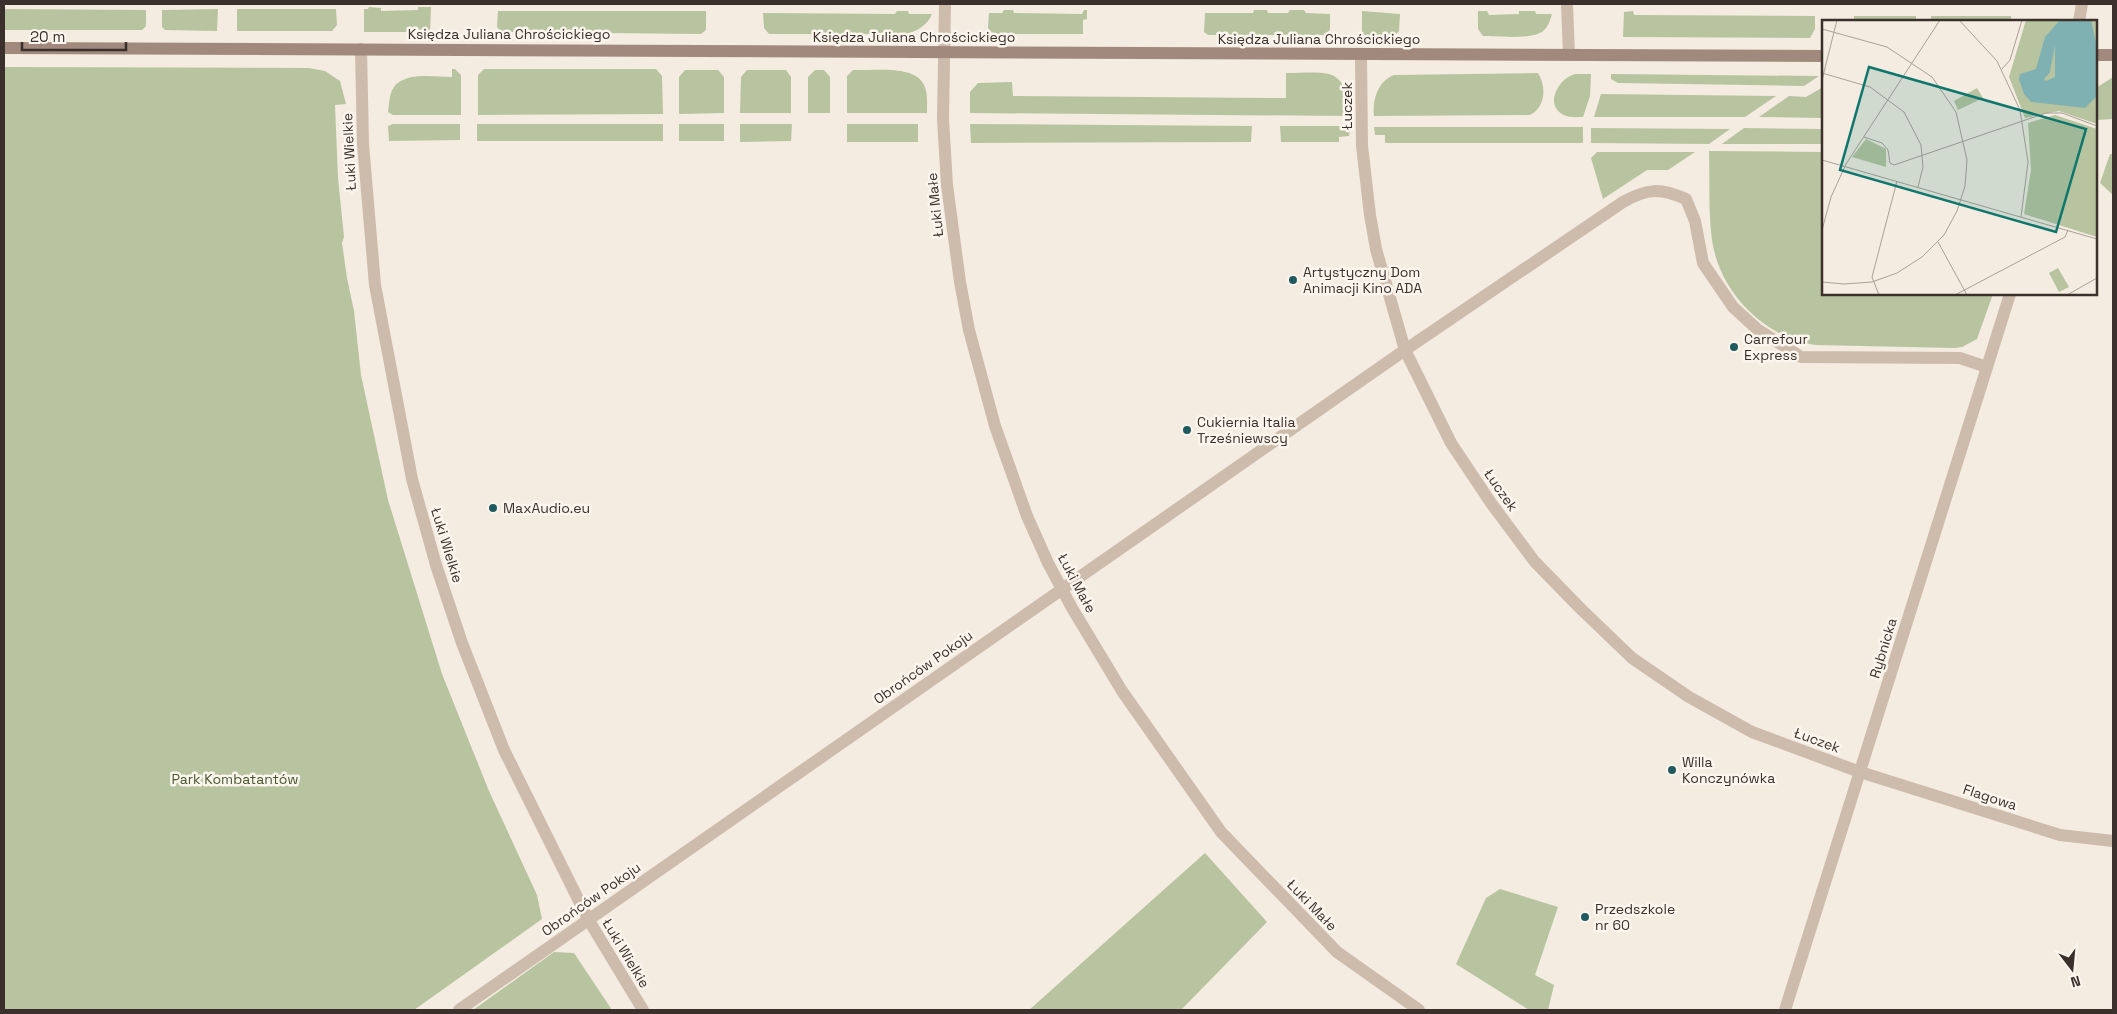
<svg xmlns="http://www.w3.org/2000/svg" width="2117" height="1014" font-family="'Space Grotesk',sans-serif">
<rect width="100%" height="100%" fill="#f4ebe1"/>
<g fill="#b8c4a0">
<polygon points="369,7 381,8 381,11 418,10 418,7 431,7 430,32 364,32 364,9 368,9"/>
<polygon points="4,9 146,10 146,26 142,30 4,30"/>
<polygon points="218,9 217,31 165,30 162,27 162,10"/>
<polygon points="237,9 336,9 337,25 332,31 237,31"/>
<polygon points="1004,10 1013,10 1014,13 1082,14 1084,10 1087,10 1087,19 1083,20 1083,34 993,34 988,28 989,13 1002,13"/>
<polygon points="1254,10 1267,10 1268,13 1288,13 1290,10 1304,10 1306,13 1330,14 1330,30 1324,35 1208,35 1204,32 1205,13 1253,13"/>
<polygon points="498,11 706,11 706,30 701,34 501,32 497,27"/>
<path d="M 897,11 L 908,11 L 909,14 L 932,14 C 927,26 916,32 904,34 L 769,34 L 764,28 L 763,13 L 895,14 Z"/>
<polygon points="1362,11 1400,14 1399,31 1395,35 1362,35"/>
<path d="M 1478,11 L 1487,11 L 1489,15 L 1519,14 L 1519,11 L 1535,11 L 1536,14 L 1552,14 C 1550,21 1548,27 1543,31 C 1532,40 1497,36 1483,36 L 1478,29 Z"/>
<polygon points="1633,11 1634,15 1815,16 1815,29 1810,38 1623,37 1624,12"/>
<rect x="1854" y="16" width="62" height="5"/>
<rect x="1931" y="16" width="80" height="5"/>
<polygon points="4,67 309,68 325,71 340,81 346,104 335,105 338,178 344,237 342,243 347,278 354,311 361,375 388,500 442,674 489,791 537,895 542,919 414,1010 4,1010"/>
<path d="M 452,69 L 455,69 L 461,75 L 461,115 L 393,115 L 388,112 C 389,106 389,99 391,93 C 399,70 433,77 452,77 Z"/>
<polygon points="484,69 656,69 662,76 663,114 478,115 478,75"/>
<polygon points="685,70 718,70 724,77 724,113 679,114 679,77"/>
<polygon points="747,70 786,70 791,77 791,113 740,113 741,77"/>
<polygon points="815,70 824,70 830,77 830,113 808,113 808,77"/>
<path d="M 853,70 C 872,71 915,64 924,85 C 928,93 927,104 927,113 L 847,113 L 847,76 Z"/>
<path d="M 1286,73 C 1329,73 1346,65 1349,116 L 970,113 L 970,92 L 978,83 L 1012,82 L 1013,96 L 1286,98 Z"/>
<path d="M 1538,73 C 1547,87 1545,108 1530,115 L 1374,116 C 1372,100 1378,81 1394,75 Z"/>
<path d="M 1576,74 L 1591,74 L 1590,96 L 1583,117 C 1577,117 1569,118 1564,115 C 1543,105 1559,77 1576,74 Z"/>
<polygon points="1611,74 1819,76 1804,86 1618,83 1611,79"/>
<polygon points="2113,77 2113,119 2096,120 2096,88"/>
<polygon points="1823,87 1823,118 1759,117 1789,96 1806,97"/>
<polygon points="1601,94 1776,96 1745,117 1594,117"/>
<polygon points="393,124 460,124 460,140 389,141 388,126"/>
<rect x="477" y="124" width="186" height="17"/>
<rect x="679" y="124" width="45" height="17"/>
<polygon points="740,124 792,124 791,141 740,142"/>
<rect x="847" y="124" width="71" height="18"/>
<polygon points="970,124 1252,126 1251,142 971,143"/>
<polygon points="1280,126 1350,126 1349,136 1339,137 1339,142 1281,142"/>
<polygon points="1374,127 1583,127 1583,143 1385,143 1385,135 1375,135"/>
<polygon points="1591,128 1730,129 1709,144 1591,143"/>
<polygon points="1744,128 1823,129 1823,144 1722,144"/>
<path d="M 1709,151 L 1823,152 L 1823,294 L 1993,294 L 1977,339 L 1962,347 L 1954,348 L 1816,345 C 1764,338 1719,291 1712,240 C 1708,211 1710,180 1709,151 Z"/>
<polygon points="1597,152 1695,152 1668,170 1647,170 1603,199 1591,158"/>
<polygon points="2110,154 2113,154 2113,195 2100,183"/>
<polygon points="1205,853 1267,922 1181,1010 1029,1010"/>
<polygon points="1500,889 1558,907 1535,975 1554,985 1548,1010 1529,1010 1456,964 1486,898"/>
<polygon points="554,952 574,953 612,1010 473,1010"/>
</g>
<g fill="none" stroke-linecap="round" stroke-linejoin="round">
<path stroke="#cdbbac" stroke-width="12" d="M 1405,350 L 1623,202 C 1648,188 1660,188 1686,199 L 1695,221 L 1703,263 L 1733,307 L 1757,329 L 1801,357 L 1960,358 L 1987,367"/>
<g stroke="#cdbbac" stroke-width="12">
<polyline points="945,4 943,119 947,185 960,282 969,330 995,426 1027,516 1048,563 1072,608 1122,691 1221,832 1337,952 1419,1010"/>
<polyline points="1567,4 1569,55"/>
<polyline points="2079,21 2082,4"/>
<polyline points="361,49 363,144 375,285 412,479 436,565 462,643 504,750 588,919 643,1010"/>
<polyline points="1361,55 1362,146 1370,215 1376,249 1405,350 1451,443 1491,503 1535,562 1581,609 1632,658 1689,697 1752,732 1860,772 2060,835 2113,841"/>
<polyline points="459,1010 1405,350"/>
<polyline points="1785,1010 2010,294"/>
</g>
<g stroke="#a18a7d" stroke-width="12">
<polyline points="4,48 1823,56"/>
<polyline points="2096,55 2113,55"/>
</g>
</g>
<g fill="#1f5a5e" stroke="#fbf5ee" stroke-width="2">
<circle cx="1293" cy="280" r="5"/>
<circle cx="1734" cy="347" r="5"/>
<circle cx="1187" cy="430" r="5"/>
<circle cx="493" cy="508" r="5"/>
<circle cx="1672" cy="770" r="5"/>
<circle cx="1585" cy="917" r="5"/>
</g>
<g text-anchor="middle" dominant-baseline="central" stroke-width="5" stroke-linejoin="round" paint-order="stroke">
<g font-size="14" fill="#3b302b" stroke="#fbf5ee">
<text x="509" y="34">Księdza Juliana Chrościckiego</text>
<text x="914" y="37">Księdza Juliana Chrościckiego</text>
<text x="1319" y="39">Księdza Juliana Chrościckiego</text>
<text transform="translate(1347 106) rotate(-90)">Łuczek</text>
<text transform="translate(349 152) rotate(-93)">Łuki Wielkie</text>
<text transform="translate(935 205) rotate(-96)">Łuki Małe</text>
<text transform="translate(1501 490) rotate(55)">Łuczek</text>
<text transform="translate(447 545) rotate(73)">Łuki Wielkie</text>
<text transform="translate(1077 583) rotate(62)">Łuki Małe</text>
<text transform="translate(1883 648) rotate(-73)">Rybnicka</text>
<text transform="translate(923 667) rotate(-35)">Obrońców Pokoju</text>
<text transform="translate(1817 740) rotate(20)">Łuczek</text>
<text transform="translate(1990 797) rotate(18)">Flagowa</text>
<text transform="translate(591 899) rotate(-35)">Obrońców Pokoju</text>
<text transform="translate(1312 905) rotate(46)">Łuki Małe</text>
<text transform="translate(626 953) rotate(59)">Łuki Wielkie</text>
</g>
<g font-size="14" fill="#3b302b" stroke="#fbf5ee" text-anchor="start">
<text x="1303" y="272">Artystyczny Dom<tspan x="1303" dy="16">Animacji Kino ADA</tspan></text>
<text x="1744" y="339">Carrefour<tspan x="1744" dy="16">Express</tspan></text>
<text x="1197" y="422">Cukiernia Italia<tspan x="1197" dy="16">Trześniewscy</tspan></text>
<text x="503" y="508">MaxAudio.eu</text>
<text x="1682" y="762">Willa<tspan x="1682" dy="16">Konczynówka</tspan></text>
<text x="1595" y="909">Przedszkole<tspan x="1595" dy="16">nr 60</tspan></text>
</g>
<g font-size="14" fill="#4a5a2e" stroke="#fbf5ee">
<text x="235" y="779">Park Kombatantów</text>
</g>
</g>
<g transform="translate(1822 20)">
<rect width="275" height="275" fill="#f4ebe1"/>
<path d="M 204,0 L 275,0 L 275,104 L 237,91 L 203,98 L 187,57 ZM 155,68 L 161,78 L 136,90 L 132,81 ZM 233,95 L 275,109 L 275,217 L 202,194 L 209,150 L 206,103 ZM 44,119 L 64,129 L 64,147 L 30,137 ZM 236,248 L 247,267 L 237,272 L 227,253 Z" fill="#b8c4a0"/>
<path d="M 238,0 L 269,0 L 275,27 L 275,76 L 263,88 L 209,82 L 202,74 L 197,59 L 198,54 L 214,49 L 223,17 ZM 233,25 L 233,57 L 224,61 L 222,59 L 228,52 Z" fill="#7fb0b2" fill-rule="evenodd"/>
<path fill="none" stroke="#aaa098" stroke-width="1" d="M 137,0 L 175,41 L 198,90 L 206,142 L 199,197M 0,9 L 65,27 L 110,57 L 134,92 L 145,140 L 143,166 L 135,191 L 122,215 L 100,237 L 75,253 L 50,262 L 22,264 L 0,262M 180,49 L 188,40 L 200,0M 0,53 L 48,67 L 82,92 L 99,125 L 101,147 L 96,167M 0,60 L 15,0M 42,117 L 60,123 L 66,130 L 68,143 L 72,145 L 224,93 L 240,93 L 275,106M 0,140 L 275,219M 0,210 L 9,177 L 24,144 L 118,0M 116,222 L 145,275M 57,275 L 50,257 L 75,161M 133,275 L 243,217 L 246,210M 245,275 L 275,258"/>
<path fill="#0f766e" fill-opacity="0.15" stroke="#0f766e" stroke-width="2.5" d="M 47,47 L 264,109 L 234,212 L 18,150 Z"/>
<rect width="275" height="275" fill="none" stroke="#3b302b" stroke-width="2.5"/>
</g>
<rect width="2117" height="1014" fill="none" stroke="#3b302b" stroke-width="10"/>
<g transform="translate(2072 969) rotate(164)" stroke="#fbf5ee" stroke-width="4" paint-order="stroke">
<path d="M0-4L9 19L0 12L-9 19Z" fill="#3b302b"/>
<text y="-8" font-size="14" font-weight="bold" text-anchor="middle" fill="#3b302b">N</text>
</g>
<path d="M22 42v8h104v-8" fill="none" stroke="#3b302b" stroke-width="2.5"/>
<text x="30" y="42" font-size="15" fill="#3b302b" stroke="#fbf5ee" stroke-width="4" paint-order="stroke">20 m</text>
</svg>
